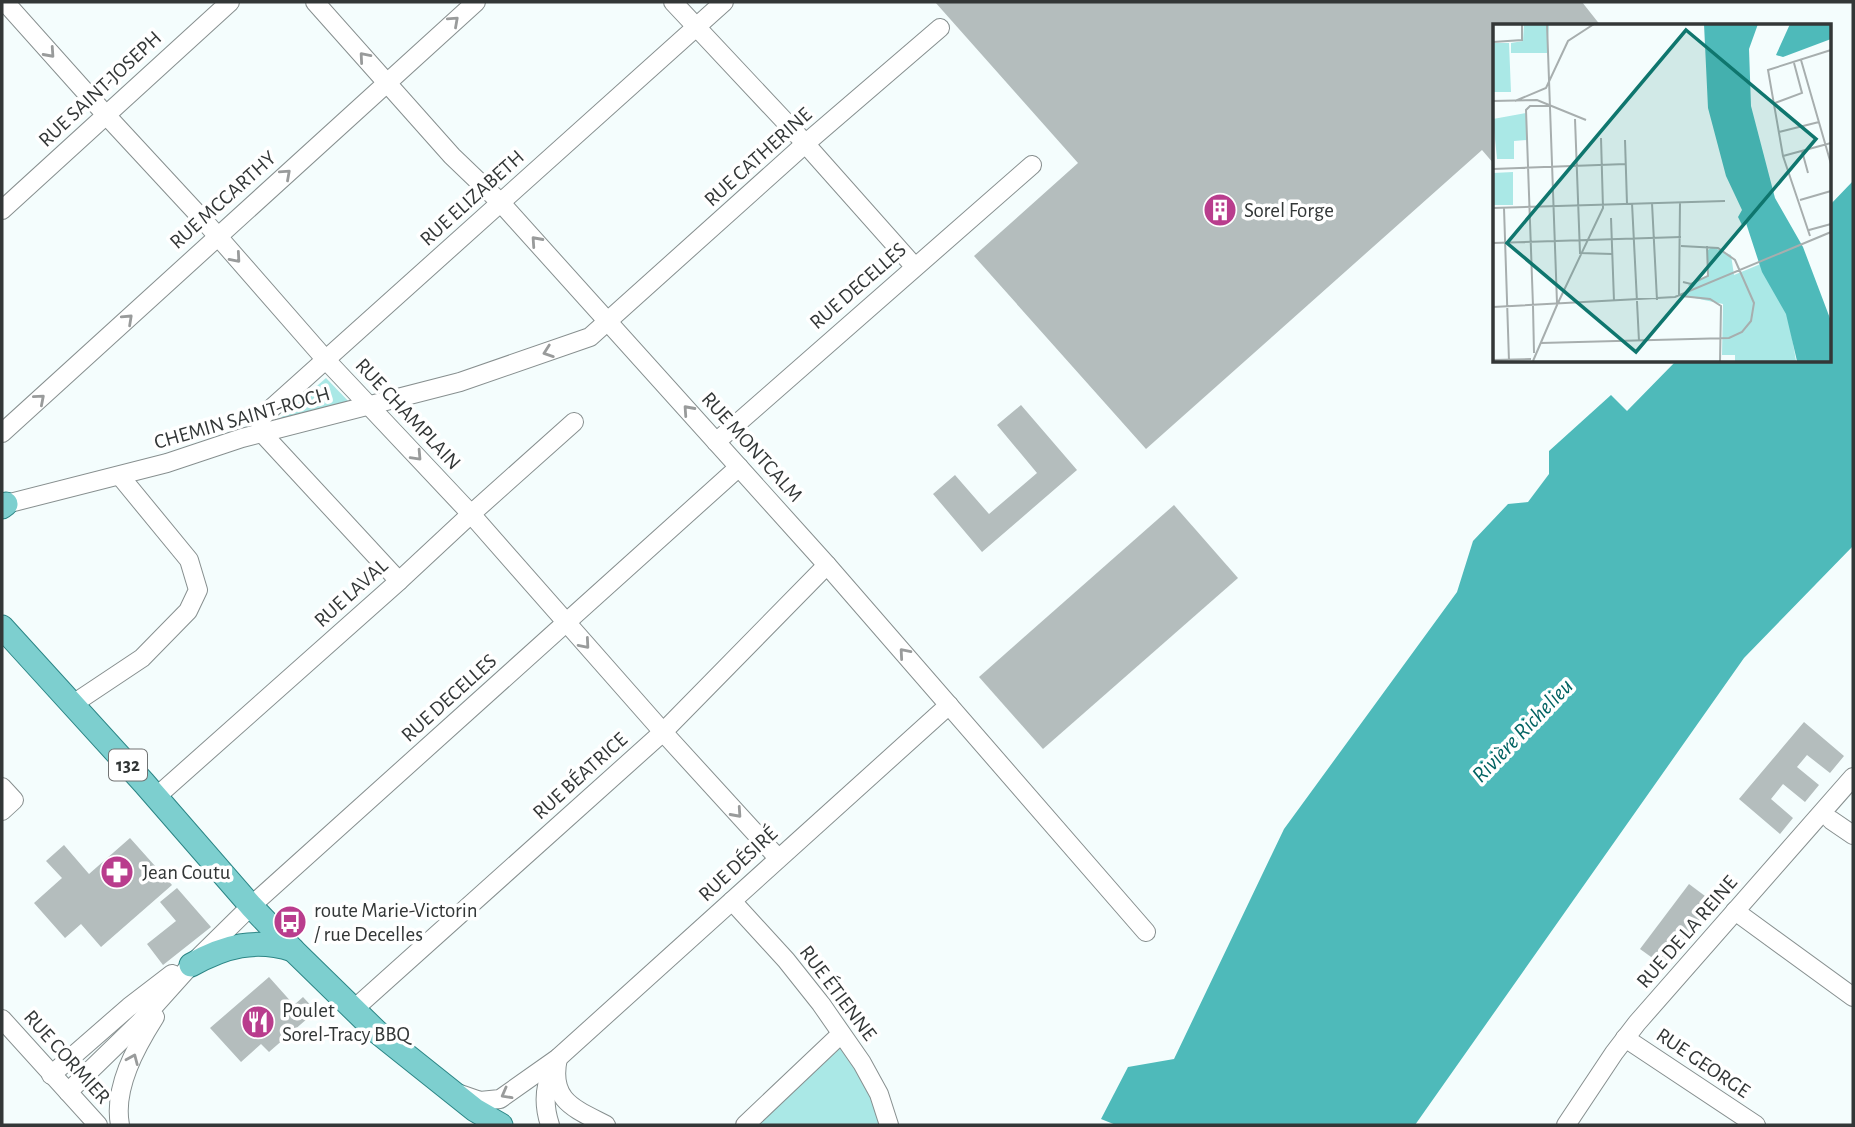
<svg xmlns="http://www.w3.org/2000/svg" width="1855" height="1127" font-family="'Alegreya Sans',sans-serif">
<rect width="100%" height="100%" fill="#f4fdfd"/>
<g fill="#aae8e6">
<polygon points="326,378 352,405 274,424"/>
<polygon points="841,1034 889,1125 745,1125"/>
</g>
<polygon fill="#4ebaba" points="1853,181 1853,546 1744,658 1415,1125 1116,1125 1101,1119 1128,1067 1174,1059 1284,829 1457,592 1473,541 1508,504 1528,502 1549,474 1549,451 1611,395 1627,411 1676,361 1829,360 1829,206"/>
<g fill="#b4bdbd">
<polygon points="935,2 1582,2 1601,26 1494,26 1494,164 1482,150 1146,449 974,256 1078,163"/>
<polygon points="1021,405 1077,470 982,552 933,494 955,475 989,514 1037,473 997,425"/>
<polygon points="1174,505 1238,578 1043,749 979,677"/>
<polygon points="1804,722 1844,756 1830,773 1807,755 1797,767 1819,785 1805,802 1783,784 1771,799 1793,818 1780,834 1739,799"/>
<polygon points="130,838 172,885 101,947 81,924 65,938 34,903 62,878 46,861 64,845 89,874"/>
<polygon points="1689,884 1713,902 1665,967 1640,949"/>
<polygon points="177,888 211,927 163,965 147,944 176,921 160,902"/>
<polygon points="269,977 294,1005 303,997 316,1011 269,1052 261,1044 241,1062 210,1028"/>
</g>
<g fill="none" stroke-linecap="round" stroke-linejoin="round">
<defs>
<g id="minor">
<polyline points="5,2 106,115 207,224 326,360 471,514 663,732 778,858"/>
<polyline points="315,2 452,156 501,203 827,565 1146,932"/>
<polyline points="673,2 794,131 914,266"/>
<polyline points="2,210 230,2"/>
<polyline points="2,433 476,2"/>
<polyline points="716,442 1032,165"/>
<polyline points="2,505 167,463 242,438 460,382 590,337 805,144 940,28"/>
<polyline points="399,581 274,446 262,433 260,421 264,415 724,2"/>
<polyline points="73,704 142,658 188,611 198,590 189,560 120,476"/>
<polyline points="2,787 14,800 2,811"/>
<polyline points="156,797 399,581 471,514 574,422"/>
<polyline points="1831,820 1853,835"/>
<polyline points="732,901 786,960 821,1004 862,1063 879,1094 889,1125"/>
<polyline points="1735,911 1853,997"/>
<polyline points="353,1010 663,732 827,565"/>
<polyline points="2,1019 98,1125"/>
<polyline points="1625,1038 1756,1125"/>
<path d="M 558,1058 C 549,1100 573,1108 606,1125"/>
<polyline points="51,1075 129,1007 172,974"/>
<polyline points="68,1092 139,1023 191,965 251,906 739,467"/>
<polyline points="460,1094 480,1101 500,1099 558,1058 949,705"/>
<path d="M 120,1125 C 113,1088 136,1047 155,1017"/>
<path d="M 550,1125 C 544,1107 544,1088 552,1071"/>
<polyline points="745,1125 841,1034"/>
<polyline points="1566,1125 1614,1053 1637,1023 1853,777"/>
</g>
<g id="major">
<polyline points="2,507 6,504"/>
<polyline points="2,627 144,783 251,906 293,950 376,1031 475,1110 501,1125"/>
<path d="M 191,965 C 225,946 255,938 293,950"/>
</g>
</defs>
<use href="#minor" stroke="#878f8f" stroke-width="20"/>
<use href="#major" stroke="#2b8585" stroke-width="25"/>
<use href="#minor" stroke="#fff" stroke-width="18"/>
<use href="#major" stroke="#7dcfcf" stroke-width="23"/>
</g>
<defs><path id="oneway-chevron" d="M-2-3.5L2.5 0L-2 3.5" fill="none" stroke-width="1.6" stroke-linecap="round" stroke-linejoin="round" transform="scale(1.75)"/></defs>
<g stroke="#999b9b">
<use href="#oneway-chevron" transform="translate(454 21) rotate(-42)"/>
<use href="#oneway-chevron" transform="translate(50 53) rotate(48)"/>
<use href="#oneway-chevron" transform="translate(364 57) rotate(-131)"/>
<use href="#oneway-chevron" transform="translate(286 174) rotate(-42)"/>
<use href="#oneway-chevron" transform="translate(536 241) rotate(-132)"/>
<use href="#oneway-chevron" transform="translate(236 258) rotate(49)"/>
<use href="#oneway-chevron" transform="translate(128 319) rotate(-43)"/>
<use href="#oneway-chevron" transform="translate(548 352) rotate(161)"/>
<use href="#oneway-chevron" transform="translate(40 399) rotate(-41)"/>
<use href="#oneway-chevron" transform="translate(688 410) rotate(-132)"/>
<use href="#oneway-chevron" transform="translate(417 456) rotate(47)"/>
<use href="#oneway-chevron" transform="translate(585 644) rotate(49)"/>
<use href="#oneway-chevron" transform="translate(904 653) rotate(-131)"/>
<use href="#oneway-chevron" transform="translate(737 813) rotate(48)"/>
<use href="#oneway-chevron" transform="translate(133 1059) rotate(-67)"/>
<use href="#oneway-chevron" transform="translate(506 1094) rotate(151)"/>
</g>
<defs>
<symbol id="building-disc" viewBox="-11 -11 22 22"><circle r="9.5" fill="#b93d8d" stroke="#fff"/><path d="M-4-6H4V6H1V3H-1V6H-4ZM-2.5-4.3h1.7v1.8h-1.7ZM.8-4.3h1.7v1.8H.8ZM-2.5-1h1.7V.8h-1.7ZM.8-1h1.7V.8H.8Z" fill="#fff"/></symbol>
<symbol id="pharmacy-disc" viewBox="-11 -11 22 22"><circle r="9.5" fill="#b93d8d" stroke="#fff"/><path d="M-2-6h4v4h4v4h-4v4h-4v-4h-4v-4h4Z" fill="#fff"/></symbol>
<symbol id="bus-disc" viewBox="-11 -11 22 22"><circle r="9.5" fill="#b93d8d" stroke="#fff"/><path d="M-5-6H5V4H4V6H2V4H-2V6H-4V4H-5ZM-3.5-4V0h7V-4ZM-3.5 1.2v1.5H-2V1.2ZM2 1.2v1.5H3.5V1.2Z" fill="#fff"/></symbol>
<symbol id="restaurant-disc" viewBox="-11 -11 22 22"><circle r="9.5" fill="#b93d8d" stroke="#fff"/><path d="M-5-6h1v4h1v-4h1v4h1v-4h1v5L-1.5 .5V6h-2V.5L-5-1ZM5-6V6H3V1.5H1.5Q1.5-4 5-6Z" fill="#fff"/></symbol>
</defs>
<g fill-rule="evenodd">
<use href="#building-disc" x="1201" y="191" width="38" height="38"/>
<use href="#pharmacy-disc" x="98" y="853" width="38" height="38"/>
<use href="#bus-disc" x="271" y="903" width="38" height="38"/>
<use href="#restaurant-disc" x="239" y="1003" width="38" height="38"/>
</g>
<g text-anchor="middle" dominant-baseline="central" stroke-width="7" stroke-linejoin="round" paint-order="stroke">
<rect fill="#fff" stroke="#707373" stroke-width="2" x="109" y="749.5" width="38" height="31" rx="5"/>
<g font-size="19" font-weight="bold" fill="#333737">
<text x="128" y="765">132</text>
</g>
<g font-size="21" fill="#333737" stroke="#fff">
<text transform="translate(100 89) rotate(-43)">RUE SAINT-JOSEPH</text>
<text transform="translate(758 157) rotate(-42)">RUE CATHERINE</text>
<text transform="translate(472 198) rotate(-42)">RUE ELIZABETH</text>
<text transform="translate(223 200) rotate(-42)">RUE MCCARTHY</text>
<text transform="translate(858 286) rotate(-41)">RUE DECELLES</text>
<text transform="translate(408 414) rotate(47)">RUE CHAMPLAIN</text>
<text transform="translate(242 418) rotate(-16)">CHEMIN SAINT-ROCH</text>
<text transform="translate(752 447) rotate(48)">RUE MONTCALM</text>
<text transform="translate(351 593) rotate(-42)">RUE LAVAL</text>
<text transform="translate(449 698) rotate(-42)">RUE DECELLES</text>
<text transform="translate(580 776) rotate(-42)">RUE BÉATRICE</text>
<text transform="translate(738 864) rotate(-43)">RUE DÉSIRÉ</text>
<text transform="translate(1687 932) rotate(-49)">RUE DE LA REINE</text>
<text transform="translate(838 993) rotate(53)">RUE ÉTIENNE</text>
<text transform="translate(67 1057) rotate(48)">RUE CORMIER</text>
<text transform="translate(1703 1063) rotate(34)">RUE GEORGE</text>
</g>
<g font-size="21" fill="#333737" stroke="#fff" text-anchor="start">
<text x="1244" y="210">Sorel Forge</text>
<text x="142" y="872">Jean Coutu</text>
<text x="314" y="910">route Marie-Victorin<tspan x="314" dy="24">/ rue Decelles</tspan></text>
<text x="282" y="1010">Poulet<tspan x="282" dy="24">Sorel-Tracy BBQ</tspan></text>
</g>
<g font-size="23" font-style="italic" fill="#006261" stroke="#fff">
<text transform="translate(1523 731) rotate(-46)">Rivière Richelieu</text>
</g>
</g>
<g transform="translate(1493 24)">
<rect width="338" height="338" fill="#f4fdfd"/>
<path d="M 31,0 L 56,0 L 54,29 L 18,29 L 18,19 L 30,17 ZM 0,19 L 16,19 L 18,68 L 0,68 ZM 33,89 L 34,116 L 21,117 L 21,135 L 4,135 L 0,95 ZM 20,148 L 20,181 L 1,181 L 0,149 ZM 219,223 L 238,231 L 241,251 L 270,239 L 295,290 L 303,337 L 242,337 L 242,331 L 229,331 L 230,280 L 192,272 L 198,264 L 195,261 L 215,251 L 215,226 Z" fill="#aae8e6"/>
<path d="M 211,0 L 265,0 L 256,25 L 258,82 L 282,174 L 310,223 L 338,297 L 338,337 L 304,337 L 293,290 L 269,248 L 253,199 L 249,201 L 245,193 L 249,186 L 233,152 L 215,84 ZM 297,0 L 338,0 L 338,15 L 290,33 L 283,31 Z" fill="#4ebaba"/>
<path fill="none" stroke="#a7aeae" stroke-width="2" d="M 54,0 L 64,279M 0,18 L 29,16 L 29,0M 308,36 L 338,140M 0,77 L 44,76 L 93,96M 22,77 L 53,64 L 75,17 L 101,0M 282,79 L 309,69 L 301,39M 82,95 L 87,229 L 119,230M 286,108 L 326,98M 132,116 L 134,180M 309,127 L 315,149M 290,132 L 338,119M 0,145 L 133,140M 307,176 L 338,167M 139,179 L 146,317M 159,179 L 164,276M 0,184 L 232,177M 11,184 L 16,337M 118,194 L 121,277M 316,206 L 338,200M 317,212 L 290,132 L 275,46 L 338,26M 0,219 L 188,213M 190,258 L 198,260 L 215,252 L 214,222M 186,271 L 187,178M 188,272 L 217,275 L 228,282 L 227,337M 64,281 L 110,184 L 108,114M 40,282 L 33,86 L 37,82 L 57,82M 40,282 L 41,329M 0,283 L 182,273 L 338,208M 48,319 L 236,314 L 249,308 L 258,297 L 261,279 L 242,236 L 225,224 L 188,222M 0,336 L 38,335M 40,337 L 64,281"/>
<path fill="#0f766e" fill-opacity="0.15" stroke="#0f766e" stroke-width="3.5" d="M 193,6 L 323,115 L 143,328 L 14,219 Z"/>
<rect width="338" height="338" fill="none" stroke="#333737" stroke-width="3.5"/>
</g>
<rect width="1855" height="1127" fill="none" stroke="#333737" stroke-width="7"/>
</svg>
